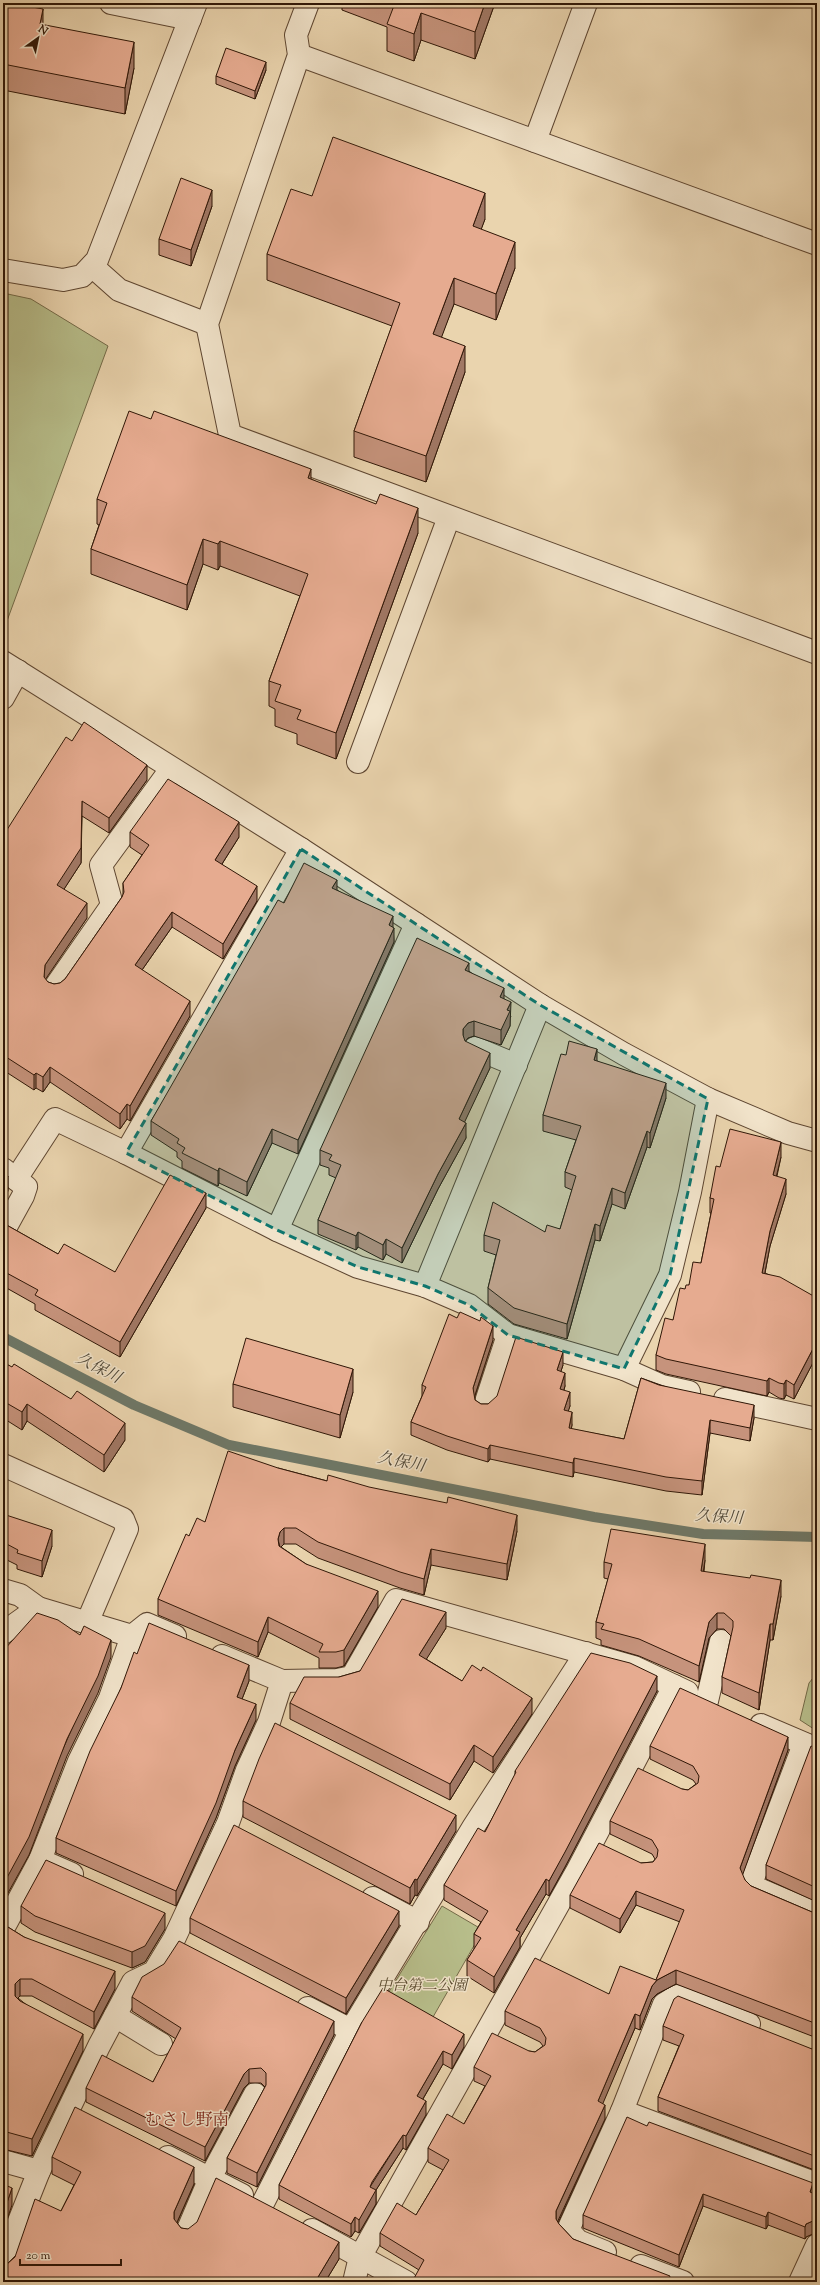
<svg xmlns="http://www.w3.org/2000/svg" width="820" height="2285" font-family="'Sorts Mill Goudy','Noto Serif JP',serif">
<rect width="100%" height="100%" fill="#ead4ae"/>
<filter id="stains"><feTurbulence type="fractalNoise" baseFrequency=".005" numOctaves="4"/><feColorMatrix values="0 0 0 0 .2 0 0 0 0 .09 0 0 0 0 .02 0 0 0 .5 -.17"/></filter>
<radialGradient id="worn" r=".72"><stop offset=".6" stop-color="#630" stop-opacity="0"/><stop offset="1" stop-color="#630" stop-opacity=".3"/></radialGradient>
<g fill="#b7bd8a" stroke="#746a48">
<polygon points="3,293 31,299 108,346 4,629"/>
<polygon points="817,1673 817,1731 800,1720 809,1683"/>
<polygon points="442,1906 483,1930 429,2024 385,1998"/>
</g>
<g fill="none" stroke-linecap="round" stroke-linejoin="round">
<polyline stroke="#6e7868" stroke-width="10" points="3,1337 134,1405 229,1445 594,1517 703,1534 817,1537"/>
<defs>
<g id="minor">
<polyline points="111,3 190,19"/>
<polyline points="308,3 296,35 299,55 207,324 230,435 817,653"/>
<polyline points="299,55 817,244"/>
<polyline points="535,141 586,3"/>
<polyline points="92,266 119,290 207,324"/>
<polyline points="3,270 63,280 82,276 97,260 196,3"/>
<polyline points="3,662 301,849 540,1005 624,1054 708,1099 788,1133 817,1141"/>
<polyline points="3,698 18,671"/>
<polyline points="358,762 449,517"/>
<polyline points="301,849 126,1153 277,1230 358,1267 425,1286 469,1305 508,1335 624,1369 662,1386 689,1392"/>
<polyline points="55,987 112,905 101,865 171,769"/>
<polyline points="475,1048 516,1065"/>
<polyline points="3,1169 26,1187 23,1196 7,1225"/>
<polyline points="16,1179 55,1119 126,1153"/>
<polyline points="277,1230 416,924"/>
<polyline points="425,1286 540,1005"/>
<polyline points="624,1369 670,1275 690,1192 708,1099"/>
<polyline points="725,1399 817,1419"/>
<polyline points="485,1405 508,1335"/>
<polyline points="3,1465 123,1519 127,1529 87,1623"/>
<polyline points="3,1590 20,1595 38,1608"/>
<polyline points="3,1633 38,1608 132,1636 147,1624 175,1636"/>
<polyline points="282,1681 337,1680 352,1677 396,1600 634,1667 687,1692"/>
<polyline points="707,1701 721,1641"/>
<polyline points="761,1725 817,1749"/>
<polyline points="804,1744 752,1881 756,1888 817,1914"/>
<polyline points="72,1874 40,1860 79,1761 110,1698 132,1636"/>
<polyline points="373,1898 418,1922"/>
<polyline points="4,1927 40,1860"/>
<polyline points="308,2008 351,2030 474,1826 586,1653"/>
<polyline points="115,2016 161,2044"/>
<polyline points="749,2024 677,1996 664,2004 622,2111 817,2184"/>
<polyline points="168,2157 242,2195"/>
<polyline points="3,2161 39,2171"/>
<polyline points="262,2205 351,2030"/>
<polyline points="312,2230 406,2282"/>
<polyline points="186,2234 210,2178 255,2094"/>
<polyline points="605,2252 578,2241 568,2230 622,2111"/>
<polyline points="641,2266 683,2282"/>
<polyline points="3,2270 12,2239 39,2171 99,2046 133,1982 154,1972 174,1939 228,1823 247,1770 269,1722 282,1681 222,1656"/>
<polyline points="354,2282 360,2257 576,1873 674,1686"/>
<polyline points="800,2282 817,2245"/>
</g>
</defs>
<use href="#minor" stroke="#5e4631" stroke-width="24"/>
<use href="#minor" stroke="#f1e3ca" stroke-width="22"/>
</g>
<g fill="#c6937c" stroke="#301707">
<polygon points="3,3 43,25 134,68 125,114 3,90"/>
<polygon points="342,3 495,3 475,59 421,40 414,61 387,51 387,27 342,10"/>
<polygon points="266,70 255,99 216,84 216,76"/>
<polygon points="312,196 485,219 481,229 515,268 496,320 454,304 441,337 465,372 426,482 354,457 354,431 392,326 267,280 267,254"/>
<polygon points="212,206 191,266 159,255 159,239"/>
<polygon points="311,479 418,533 336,759 297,744 297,734 275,726 275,709 269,706 269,681 300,596 220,566 218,570 203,564 187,610 91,574 91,549 99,525 97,524 97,499"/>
<polygon points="72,741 147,780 109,833 82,816 81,863 64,889 87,918 45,979 48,982 54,984 60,983 65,979 122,897 123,895 123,883 142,855 130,847 130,832 239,837 222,864 257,901 223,959 172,927 142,970 190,1016 130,1121 127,1119 120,1129 50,1082 43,1092 36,1088 34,1090 3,1070 3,836"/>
<polygon points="337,890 393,927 394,942 298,1154 272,1143 247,1196 219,1183 218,1186 182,1168 182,1161 177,1157 177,1152 151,1135 151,1121 284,903"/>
<polygon points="469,971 504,999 511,1017 510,1018 510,1026 501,1045 474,1036 468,1038 465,1041 490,1068 464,1122 466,1138 438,1189 402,1263 386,1254 383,1260 358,1247 356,1250 318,1234 318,1220 336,1178 329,1175 329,1168 320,1165 320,1150"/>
<polygon points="566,1055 597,1061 666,1098 650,1148 647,1147 625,1209 612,1204 600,1241 595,1240 567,1339 514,1324 488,1304 488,1288 496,1255 484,1251 484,1235 545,1232 560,1229 572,1190 565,1187 565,1172 576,1140 543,1131 543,1115"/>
<polygon points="781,1157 777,1176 786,1194 770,1246 765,1273 817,1298 817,1355 794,1399 786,1395 784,1399 779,1398 769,1392 767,1396 666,1374 656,1370 656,1355 673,1320 685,1289 689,1285 701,1263 711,1213 710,1213 710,1198 720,1167"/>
<polygon points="206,1208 120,1357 35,1310 35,1304 3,1286 3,1223 58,1254 115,1272"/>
<polygon points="457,1318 493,1340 475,1396 475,1400 481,1404 488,1404 563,1365 561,1371 565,1386 564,1390 570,1406 568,1411 572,1425 571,1429 624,1439 641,1378 754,1418 750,1441 710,1433 702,1495 666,1491 574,1472 573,1477 490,1459 488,1462 447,1450 411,1435 411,1422 422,1396 422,1385"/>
<polygon points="3,1362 125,1440 104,1472 27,1421 22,1430 3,1418"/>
<polygon points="233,1384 353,1392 340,1438 233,1407"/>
<polygon points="278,1468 517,1531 507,1580 431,1565 424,1595 400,1588 318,1558 296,1544 284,1544 281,1547 306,1564 378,1607 344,1666 336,1668 319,1668 319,1658 268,1632 258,1657 158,1615 158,1599 189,1536 205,1522"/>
<polygon points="3,1524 52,1546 42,1577 17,1569 17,1565 3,1558"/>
<polygon points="705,1560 704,1572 781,1596 773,1640 770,1640 759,1710 722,1693 722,1677 731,1636 724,1629 717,1629 709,1638 699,1682 639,1656 601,1645 601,1640 596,1638 596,1622 608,1579 604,1578 604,1562"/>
<polygon points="446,1628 426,1659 462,1681 532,1714 493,1773 474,1761 450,1800 290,1719 290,1703 339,1677 360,1671"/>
<polygon points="137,1654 249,1681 242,1699 256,1720 235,1766 216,1818 176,1906 56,1853 56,1838 121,1688"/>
<polygon points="657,1691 565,1867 549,1896 546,1894 520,1938 520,1947 494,1993 467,1976 467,1960 474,1949 474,1934 481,1922 444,1900 444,1885 485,1832 515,1775 515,1771"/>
<polygon points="650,1746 788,1750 742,1875 745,1880 751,1886 812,1912 817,1912 817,2038 676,1984 657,1994 652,1999 640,2030 635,2028 602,2104 605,2119 558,2223 559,2224 573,2239 670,2279 419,2270 380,2246 380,2233 416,2215 443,2170 428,2162 428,2148 464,2124 485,2086 474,2081 474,2067 529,2051 535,2052 543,2046 540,2042 505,2025 505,2011 609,1994 656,1980 680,1922 636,1905 620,1933 570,1908 570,1895 641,1863 653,1862 655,1859 652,1854 610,1834 610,1821 682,1789 688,1790 696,1784 693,1780 650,1759"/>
<polygon points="817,1748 817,1902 766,1879 766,1865"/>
<polygon points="243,1801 456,1831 417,1896 415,1895 410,1904 243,1817"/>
<polygon points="21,1906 165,1929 145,1962 132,1968 35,1932 21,1923"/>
<polygon points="190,1918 399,1926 346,2014 190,1933"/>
<polygon points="3,1924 24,1937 115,1989 94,2029 32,1996 20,1996 18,1998 83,2051 32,2156 3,2149"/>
<polygon points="132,1997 334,2035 257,2187 227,2173 227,2158 265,2087 261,2083 249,2083 244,2088 205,2161 86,2102 86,2088 153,2082 176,2039 132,2011"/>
<polygon points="362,2022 464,2047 452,2069 443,2064 423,2099 426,2115 406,2150 403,2148 376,2190 376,2204 359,2233 355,2231 351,2237 279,2199 279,2185"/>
<polygon points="663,2026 812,2049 817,2048 817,2171 658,2111 658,2097 679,2046 663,2040"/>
<polygon points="647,2126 817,2195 817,2233 815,2233 806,2237 805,2239 768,2225 766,2229 703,2206 679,2267 583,2228 583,2215"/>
<polygon points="52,2157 194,2184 177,2223 181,2228 339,2259 325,2282 3,2282 6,2265 61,2211 74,2185 52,2174"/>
</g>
<g fill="#a17865" stroke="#301707">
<polygon points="485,3 495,3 475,59 475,32"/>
<polygon points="43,9 43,35 40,24"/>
<polygon points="421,13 421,40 414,61 414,34"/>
<polygon points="134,42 134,68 125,114 125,88"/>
<polygon points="266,62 266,70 255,99 255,91"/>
<polygon points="212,190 212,206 191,266 191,250"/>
<polygon points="485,193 485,219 473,252 473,226"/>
<polygon points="515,242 515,268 496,320 496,294"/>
<polygon points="454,278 454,304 433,360 433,334"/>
<polygon points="465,346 465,372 426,482 426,456"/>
<polygon points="311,469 311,494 308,478"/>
<polygon points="418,508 418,533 336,759 336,733"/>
<polygon points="203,539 203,564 187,610 187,585"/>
<polygon points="220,541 220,566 218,570 218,544"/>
<polygon points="147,765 147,780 109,833 109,818"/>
<polygon points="82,801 81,863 57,900 57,885"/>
<polygon points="239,822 239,837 215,875 215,860"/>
<polygon points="337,880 337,894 332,888"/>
<polygon points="257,886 257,901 223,959 223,944"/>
<polygon points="87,903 87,918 45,980 44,977 45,965"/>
<polygon points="172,912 172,927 135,980 135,965"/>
<polygon points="393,916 393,930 389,925"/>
<polygon points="394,928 394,942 298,1154 298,1140"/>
<polygon points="469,963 469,977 465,970"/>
<polygon points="504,988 504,1003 500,997"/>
<polygon points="190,1001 190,1016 130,1121 130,1106"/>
<polygon points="511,1002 510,1026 501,1045 501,1030 507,1010"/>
<polygon points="474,1021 474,1036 468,1038 463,1044 463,1029 468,1023"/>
<polygon points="597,1049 597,1065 594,1060"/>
<polygon points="490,1053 490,1068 459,1134 459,1119"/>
<polygon points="50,1067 50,1082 43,1092 43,1077"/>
<polygon points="36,1073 36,1088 34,1090 34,1075"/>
<polygon points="666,1083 666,1098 650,1148 650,1133"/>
<polygon points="127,1104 127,1119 120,1129 120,1114"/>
<polygon points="466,1123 466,1138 438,1189 402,1263 402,1248 438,1174"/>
<polygon points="272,1129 272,1143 247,1196 247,1182"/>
<polygon points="647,1131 647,1147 625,1209 625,1193"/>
<polygon points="781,1142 781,1157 773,1190 773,1175"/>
<polygon points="219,1168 219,1183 218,1186 218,1171"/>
<polygon points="8,1176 8,1191 3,1199 3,1184"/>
<polygon points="786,1179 786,1194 770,1246 762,1288 762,1273 770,1231"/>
<polygon points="612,1188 612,1204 600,1241 600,1226"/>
<polygon points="206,1193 206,1208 120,1357 120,1342"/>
<polygon points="595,1224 595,1240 567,1339 567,1324"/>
<polygon points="358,1232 358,1247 356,1250 356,1236"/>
<polygon points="386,1239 386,1254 383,1260 383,1245"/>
<polygon points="493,1326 493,1340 473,1401 473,1388"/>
<polygon points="817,1341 817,1355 794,1399 794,1385"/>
<polygon points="563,1352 563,1365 557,1383 557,1370"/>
<polygon points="353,1369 353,1392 340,1438 340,1415"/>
<polygon points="565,1373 565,1386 560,1403 560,1389"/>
<polygon points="769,1378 769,1392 767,1396 767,1381"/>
<polygon points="786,1380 786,1395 784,1399 784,1384"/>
<polygon points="570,1392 570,1406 564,1424 564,1410"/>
<polygon points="27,1404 27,1421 22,1430 22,1412"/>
<polygon points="754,1405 754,1418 750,1441 750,1428"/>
<polygon points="572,1412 572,1425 569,1442 569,1428"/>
<polygon points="710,1420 710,1433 702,1495 702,1481"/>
<polygon points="125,1423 125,1440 104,1472 104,1455"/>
<polygon points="490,1445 490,1459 488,1462 488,1449"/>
<polygon points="574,1458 574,1472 573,1477 573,1463"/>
<polygon points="517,1515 517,1531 507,1580 507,1564"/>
<polygon points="284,1528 284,1544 280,1548 278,1539 280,1532"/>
<polygon points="52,1530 52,1546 42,1577 42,1561"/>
<polygon points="705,1544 705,1560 701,1587 701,1571"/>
<polygon points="431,1549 431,1565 424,1595 424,1579"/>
<polygon points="781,1580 781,1596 773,1640 773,1624"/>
<polygon points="378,1591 378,1607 344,1666 344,1650"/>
<polygon points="446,1612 446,1628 419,1671 419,1655"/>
<polygon points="717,1613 717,1629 709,1638 699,1682 699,1666 709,1622"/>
<polygon points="268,1617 268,1632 258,1657 258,1642"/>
<polygon points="770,1624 770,1640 759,1710 759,1693"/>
<polygon points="111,1640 111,1657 98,1693 67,1756 29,1855 3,1902 3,1885"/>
<polygon points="249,1665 249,1681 237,1712 237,1697"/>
<polygon points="657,1676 657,1691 565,1867 549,1896 549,1881"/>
<polygon points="532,1698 532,1714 493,1773 493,1757"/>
<polygon points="256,1704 256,1720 235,1766 216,1818 176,1906 176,1891 235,1750"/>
<polygon points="788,1737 788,1750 740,1882 740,1868"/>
<polygon points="474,1745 474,1761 450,1800 450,1784"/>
<polygon points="456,1815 456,1831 417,1896 417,1880"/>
<polygon points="415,1879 415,1895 410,1904 410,1888"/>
<polygon points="546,1879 546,1894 520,1938 520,1947 494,1993 494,1977 516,1930"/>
<polygon points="636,1891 636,1905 620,1933 620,1919"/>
<polygon points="399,1911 399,1926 346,2014 346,1998"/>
<polygon points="165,1913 165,1929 145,1962 132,1968 132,1952"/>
<polygon points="676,1970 676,1984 657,1994 652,1999 640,2030 640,2016 652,1986 657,1980"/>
<polygon points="115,1971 115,1989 94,2029 94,2012"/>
<polygon points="20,1979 20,1996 15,2001 15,1984"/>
<polygon points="635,2014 635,2028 598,2115 598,2101"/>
<polygon points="334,2021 334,2035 257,2187 257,2173"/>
<polygon points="83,2034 83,2051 32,2156 32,2139"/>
<polygon points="464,2034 464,2047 452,2069 452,2055"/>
<polygon points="443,2051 443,2064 417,2109 417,2096"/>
<polygon points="249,2069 249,2083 244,2088 205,2161 205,2147 244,2074"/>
<polygon points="426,2101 426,2115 406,2150 406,2136"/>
<polygon points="605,2105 605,2119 556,2225 556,2211"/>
<polygon points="403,2135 403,2148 376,2190 376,2204 359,2233 359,2220 370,2187"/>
<polygon points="194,2167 194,2184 174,2229 174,2212"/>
<polygon points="813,2183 813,2196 810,2192"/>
<polygon points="12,2188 12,2205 3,2231 3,2214"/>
<polygon points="703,2194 703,2206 679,2267 679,2255"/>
<polygon points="768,2212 768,2225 766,2229 766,2217"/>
<polygon points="355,2217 355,2231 351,2237 351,2224"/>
<polygon points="815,2220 815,2233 806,2237 805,2239 805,2227 806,2224"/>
<polygon points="339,2242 339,2259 325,2282 315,2282"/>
</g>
<g fill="#e6ab90" stroke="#301707">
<polygon points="3,3 11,3 43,9 40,24 134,42 125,88 3,64"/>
<polygon points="395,3 485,3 475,32 421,13 414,34 387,24"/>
<polygon points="226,48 266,62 255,91 216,76"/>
<polygon points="333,137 485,193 473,226 515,242 496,294 454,278 433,334 465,346 426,456 354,431 400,303 267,254 291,189 312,196"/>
<polygon points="181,178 212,190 191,250 159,239"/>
<polygon points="129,411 151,419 154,411 311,469 308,478 376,504 380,494 418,508 336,733 297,719 301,710 275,701 281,685 269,681 308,574 220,541 218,544 203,539 187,585 91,549 107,503 97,499"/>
<polygon points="84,722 147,765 109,818 82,801 81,848 57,885 87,903 45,965 44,977 48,982 54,984 60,983 65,979 122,897 124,892 123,883 149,845 130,832 168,779 239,822 215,860 257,886 223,944 172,912 135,965 190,1001 130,1106 127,1104 120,1114 50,1067 43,1077 36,1073 34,1075 3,1055 3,836 66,737 72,741"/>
<polygon points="304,863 337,880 332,888 393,916 389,925 394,928 298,1140 272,1129 247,1182 219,1168 218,1171 182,1153 185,1148 177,1143 179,1139 151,1121 278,900 284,903"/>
<polygon points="417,938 469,963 465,970 504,988 500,997 511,1002 507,1010 510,1011 501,1030 474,1021 468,1023 463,1029 463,1035 465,1041 490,1053 459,1119 466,1123 438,1174 402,1248 386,1239 383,1245 358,1232 356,1236 318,1220 341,1165 329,1160 332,1155 320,1150"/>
<polygon points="569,1041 597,1049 594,1060 666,1083 650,1133 647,1131 625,1193 612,1188 600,1226 595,1224 567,1324 514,1308 488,1288 500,1240 484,1235 493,1202 545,1232 547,1225 560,1229 576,1176 565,1172 581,1126 543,1115 561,1054 566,1055"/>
<polygon points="730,1129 781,1142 773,1175 786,1179 770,1231 762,1273 780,1277 817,1298 817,1341 794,1385 786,1380 784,1384 779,1383 769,1378 767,1381 666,1359 656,1355 665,1318 673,1320 680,1288 685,1289 686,1285 689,1285 693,1262 701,1263 714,1199 710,1198 716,1166 720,1167"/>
<polygon points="3,1173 8,1176 3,1184"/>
<polygon points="170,1175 206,1193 120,1342 35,1295 38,1290 3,1271 3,1223 58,1254 64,1244 115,1272"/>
<polygon points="460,1312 480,1321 481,1317 493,1326 473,1388 475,1400 481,1404 488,1404 497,1396 516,1337 563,1352 557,1370 565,1373 560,1389 570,1392 564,1410 572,1412 569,1428 624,1439 641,1378 659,1385 754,1405 750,1428 710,1420 702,1481 666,1477 574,1458 573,1463 490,1445 488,1449 447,1436 411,1422 426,1387 422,1385 449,1314 457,1318"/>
<polygon points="246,1338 353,1369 340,1415 233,1384"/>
<polygon points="3,1362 12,1367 14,1364 71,1399 77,1391 125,1423 104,1455 27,1404 22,1412 3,1401"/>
<polygon points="228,1451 278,1468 327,1481 328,1475 369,1487 447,1503 448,1497 517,1515 507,1564 431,1549 424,1579 400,1572 318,1542 296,1528 284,1528 280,1532 278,1539 279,1546 306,1564 378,1591 344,1650 336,1652 319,1652 323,1644 268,1617 258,1642 158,1599 186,1534 189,1536 197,1518 205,1522"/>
<polygon points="6,1515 52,1530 42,1561 17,1553 18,1550 3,1542 3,1524"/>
<polygon points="611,1529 705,1544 701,1571 750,1578 751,1575 781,1580 773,1624 770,1624 759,1693 722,1677 733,1627 733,1621 724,1613 717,1613 709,1622 699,1666 639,1639 601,1629 604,1624 596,1622 612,1564 604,1562"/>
<polygon points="402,1599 446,1612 419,1655 462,1681 472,1665 481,1671 483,1667 532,1698 493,1757 474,1745 450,1784 290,1703 304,1677 339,1677 360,1671"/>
<polygon points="37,1613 58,1620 80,1635 84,1626 111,1640 98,1676 67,1739 29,1837 3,1885 3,1651"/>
<polygon points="149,1623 249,1665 237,1697 256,1704 235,1750 216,1803 176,1891 56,1838 90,1751 121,1688 134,1652 137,1654"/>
<polygon points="591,1653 630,1663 657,1676 565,1852 549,1881 546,1879 516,1930 520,1932 494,1977 467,1960 481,1938 474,1934 488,1911 444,1885 478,1828 485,1832 516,1772 515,1771"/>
<polygon points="680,1688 788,1737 740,1868 745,1880 751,1886 812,1912 817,1912 817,2024 676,1970 657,1980 652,1986 640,2016 635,2014 598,2101 605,2105 556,2211 556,2219 559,2224 573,2239 670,2276 669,2279 677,2282 412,2282 424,2260 380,2233 397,2203 416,2215 449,2160 428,2148 447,2114 464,2124 491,2076 474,2067 492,2033 529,2051 535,2052 545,2045 546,2038 540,2028 505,2011 535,1958 609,1994 620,1966 656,1980 684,1910 636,1891 620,1919 570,1895 599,1843 641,1863 653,1862 657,1857 658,1850 652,1840 610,1821 638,1768 682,1789 688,1790 698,1783 699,1776 693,1766 650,1746"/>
<polygon points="275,1723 456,1815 417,1880 415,1879 410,1888 243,1801 259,1759"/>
<polygon points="811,1746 817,1748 817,1888 766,1865"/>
<polygon points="234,1825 399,1911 346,1998 190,1918"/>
<polygon points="46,1860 165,1913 145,1946 132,1952 35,1916 21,1906"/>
<polygon points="3,1924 24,1937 115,1971 94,2012 32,1979 20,1979 15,1984 15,1996 20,2001 83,2034 32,2139 3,2131"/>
<polygon points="179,1941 334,2021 257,2173 227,2158 266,2085 266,2073 261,2068 249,2069 244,2074 205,2147 86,2088 102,2055 153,2082 181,2028 132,1997 142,1977 164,1964"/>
<polygon points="383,1988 464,2034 452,2055 443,2051 417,2096 426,2101 406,2136 403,2135 372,2182 370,2187 376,2190 359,2220 355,2217 351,2224 279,2185 362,2022"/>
<polygon points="678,1996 812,2049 817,2048 817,2157 658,2097 684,2035 663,2026 674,1999"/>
<polygon points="75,2107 194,2167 174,2212 174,2219 181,2228 188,2229 197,2222 216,2178 339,2242 315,2282 3,2282 3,2265 6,2265 15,2257 35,2199 61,2211 81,2172 52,2157"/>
<polygon points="627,2117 647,2126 649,2122 813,2183 810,2192 817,2195 817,2221 815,2220 806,2224 805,2227 768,2212 766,2217 703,2194 679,2255 583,2215"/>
<polygon points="3,2184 12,2188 3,2214"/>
</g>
<path fill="#0f766e" fill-opacity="0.2" stroke="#0f766e" stroke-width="3" stroke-dasharray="8 5" stroke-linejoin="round" d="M 301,849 L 540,1005 L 708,1099 L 670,1275 L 624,1369 L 508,1335 L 469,1305 L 425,1286 L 358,1267 L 277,1230 L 126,1153 Z"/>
<g text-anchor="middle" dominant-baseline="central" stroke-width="3" stroke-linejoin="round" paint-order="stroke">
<g font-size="15" font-style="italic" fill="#58492e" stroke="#f1e3ca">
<text x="422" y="1986">中台第二公園</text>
</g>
<g font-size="16" font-style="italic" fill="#4f4737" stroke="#f1e3ca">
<text transform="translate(98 1369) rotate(27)">久保川</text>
<text transform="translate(401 1463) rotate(11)">久保川</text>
<text transform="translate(719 1518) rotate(4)">久保川</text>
</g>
<g font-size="17" fill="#7a1f14" stroke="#f1e3ca">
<text x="187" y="2121">むさし野南</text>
</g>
</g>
<rect width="820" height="2285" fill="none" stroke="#ead4ae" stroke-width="16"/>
<rect x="4" y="4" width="812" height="2277" fill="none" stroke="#301707" stroke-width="2"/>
<rect x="8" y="8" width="804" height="2269" fill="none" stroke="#301707"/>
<g transform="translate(38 38) rotate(33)" stroke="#f1e3ca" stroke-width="3" paint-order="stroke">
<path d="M0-3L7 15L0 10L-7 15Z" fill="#301707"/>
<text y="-6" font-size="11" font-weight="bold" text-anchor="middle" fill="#301707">N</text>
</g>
<path d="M20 2259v6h101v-6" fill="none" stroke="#301707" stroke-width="2"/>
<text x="26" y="2259" font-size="12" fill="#301707" stroke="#f1e3ca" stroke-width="3" paint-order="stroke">20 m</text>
<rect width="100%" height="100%" filter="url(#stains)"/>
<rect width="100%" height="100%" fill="url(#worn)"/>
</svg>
